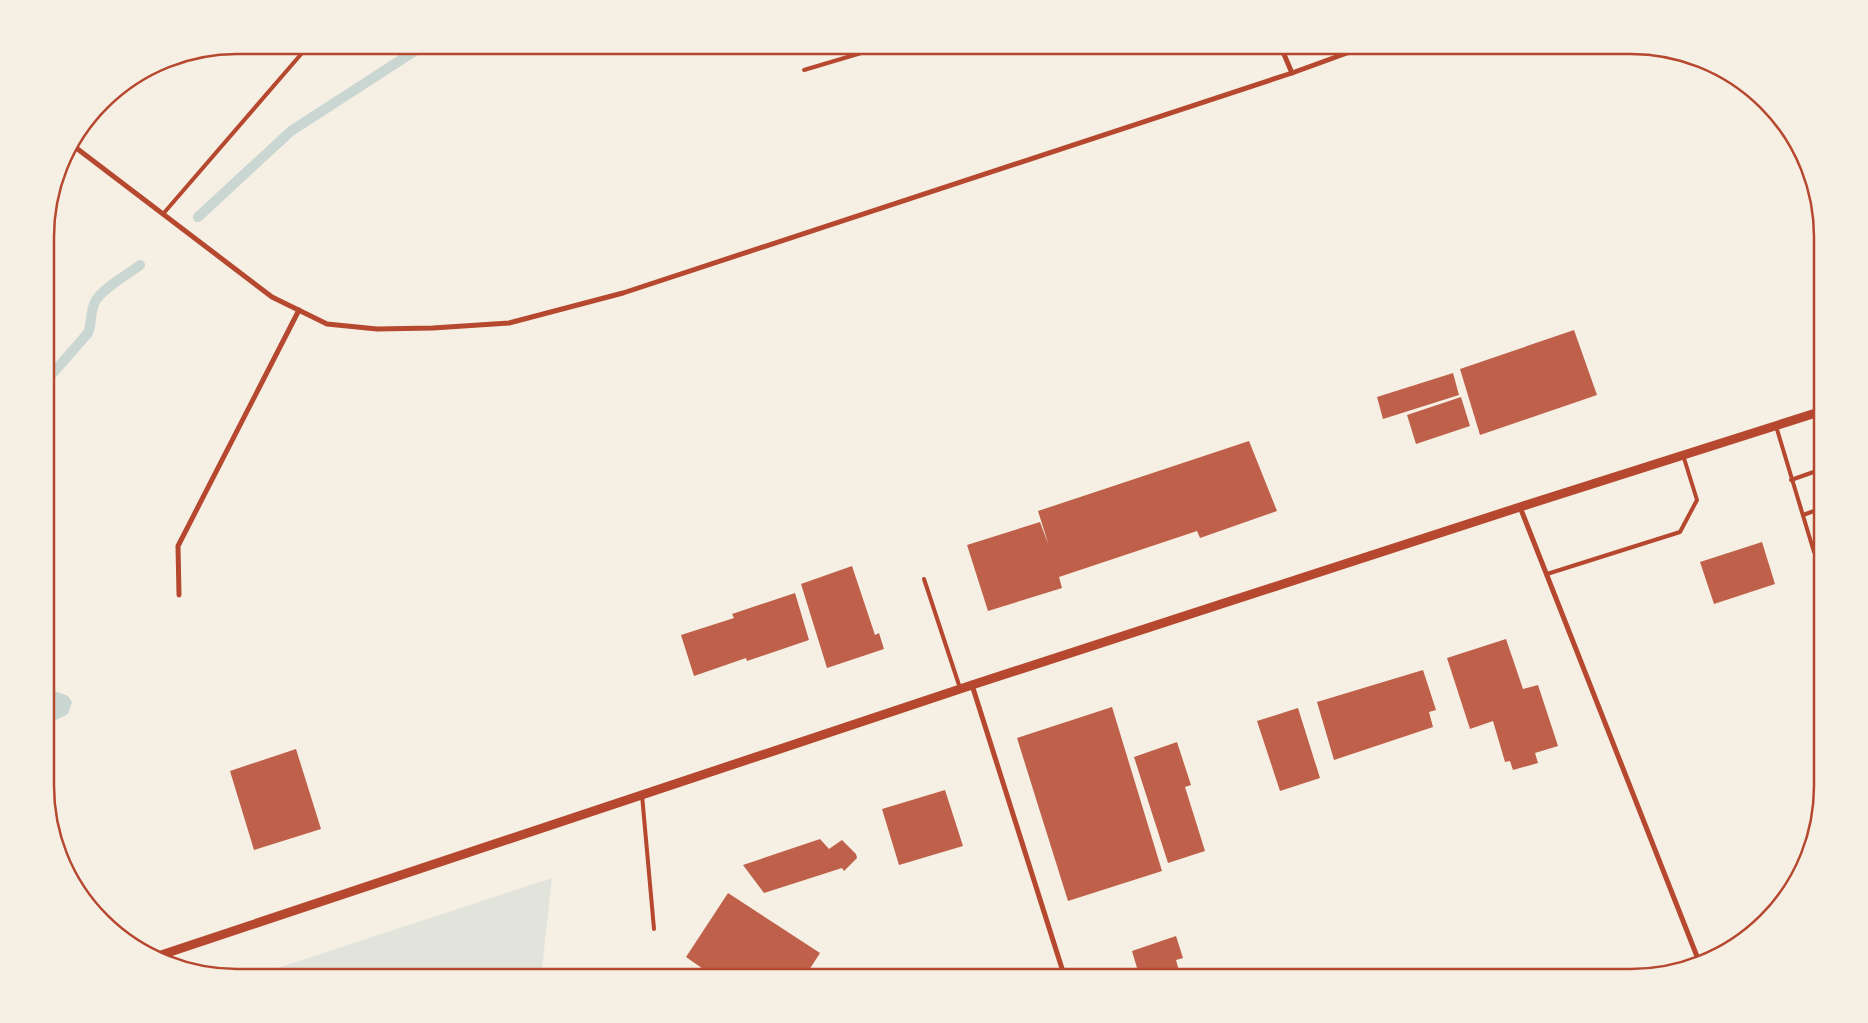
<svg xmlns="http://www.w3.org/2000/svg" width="1868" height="1023" font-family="Mulish,sans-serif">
<rect width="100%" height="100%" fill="#f6efe4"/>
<polygon fill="#e2e4dc" points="552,878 541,978 247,978"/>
<polygon fill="#c9d6d2" points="46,688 68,696 72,702 68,714 46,725"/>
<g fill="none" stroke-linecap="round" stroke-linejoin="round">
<g stroke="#c9d6d2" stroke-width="10">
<polyline points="198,217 291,131 424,45"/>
<path d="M 46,381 L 88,333 C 92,323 90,312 95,302 C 101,289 129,274 140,265"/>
</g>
</g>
<g fill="#bf614a">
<polygon points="1574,330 1597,395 1480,435 1460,369"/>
<polygon points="1453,373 1459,395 1383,419 1377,397"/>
<polygon points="1461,397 1470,426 1416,444 1407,415"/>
<polygon points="1249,441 1277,511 1200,538 1197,531 1059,577 1062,588 988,611 967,545 1040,522 1049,546 1038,511"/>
<polygon points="1762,542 1775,584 1714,604 1700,562"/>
<polygon points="852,566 875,635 879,633 884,649 827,668 801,584"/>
<polygon points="795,593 809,640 747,661 746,658 694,676 681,635 734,618 732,614"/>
<polygon points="1506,639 1523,689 1538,685 1558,746 1535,753 1538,763 1513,770 1510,761 1505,762 1493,721 1470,729 1447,658"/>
<polygon points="1423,670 1436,710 1429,712 1433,727 1334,760 1317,702"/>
<polygon points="1112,707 1162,871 1068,901 1017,738"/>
<polygon points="1298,708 1320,778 1280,791 1257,721"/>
<polygon points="1177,742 1191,785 1185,787 1205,851 1168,863 1134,757"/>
<polygon points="296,749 321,829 254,850 230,771"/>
<polygon points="945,790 963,846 899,865 882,809"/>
<polygon points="820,839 829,849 842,840 856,854 857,858 844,871 842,868 764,893 743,865"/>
<polygon points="728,893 820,953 804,978 716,978 686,957"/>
<polygon points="1176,936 1183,958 1176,960 1181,978 1140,978 1132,951"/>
</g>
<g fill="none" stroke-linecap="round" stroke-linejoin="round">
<g stroke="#b5482f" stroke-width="4">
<polyline points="804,70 888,45"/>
<polyline points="163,214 309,45"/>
<polyline points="1776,426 1814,552 1822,549"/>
<polyline points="1791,480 1822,469"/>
<polyline points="1803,515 1822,508"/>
<polyline points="1547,574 1680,532 1697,500 1683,455"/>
<polyline points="924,579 960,688"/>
<polyline points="642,795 654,929"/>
</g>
<g stroke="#b5482f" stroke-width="5">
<polyline points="1280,45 1292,73"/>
<polyline points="71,144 272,297 327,324 377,329 433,328 509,323 623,293 1292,73 1369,45"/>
<polyline points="1520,507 1700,964"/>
<polyline points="179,595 178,546 299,310"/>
<polyline points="972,685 1065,978"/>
</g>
<polyline stroke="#b5482f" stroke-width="9" points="152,958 972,685 1520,507 1822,411"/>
</g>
<path d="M0 0H1868V1023H0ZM237 54H1631A183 183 0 0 1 1814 237V786A183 183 0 0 1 1631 969H237A183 183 0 0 1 54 786V237A183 183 0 0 1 237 54Z" fill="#f6efe4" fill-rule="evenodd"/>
<path fill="none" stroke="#b5482f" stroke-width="2.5" d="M237 54H1631A183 183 0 0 1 1814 237V786A183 183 0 0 1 1631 969H237A183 183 0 0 1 54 786V237A183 183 0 0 1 237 54Z"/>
</svg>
